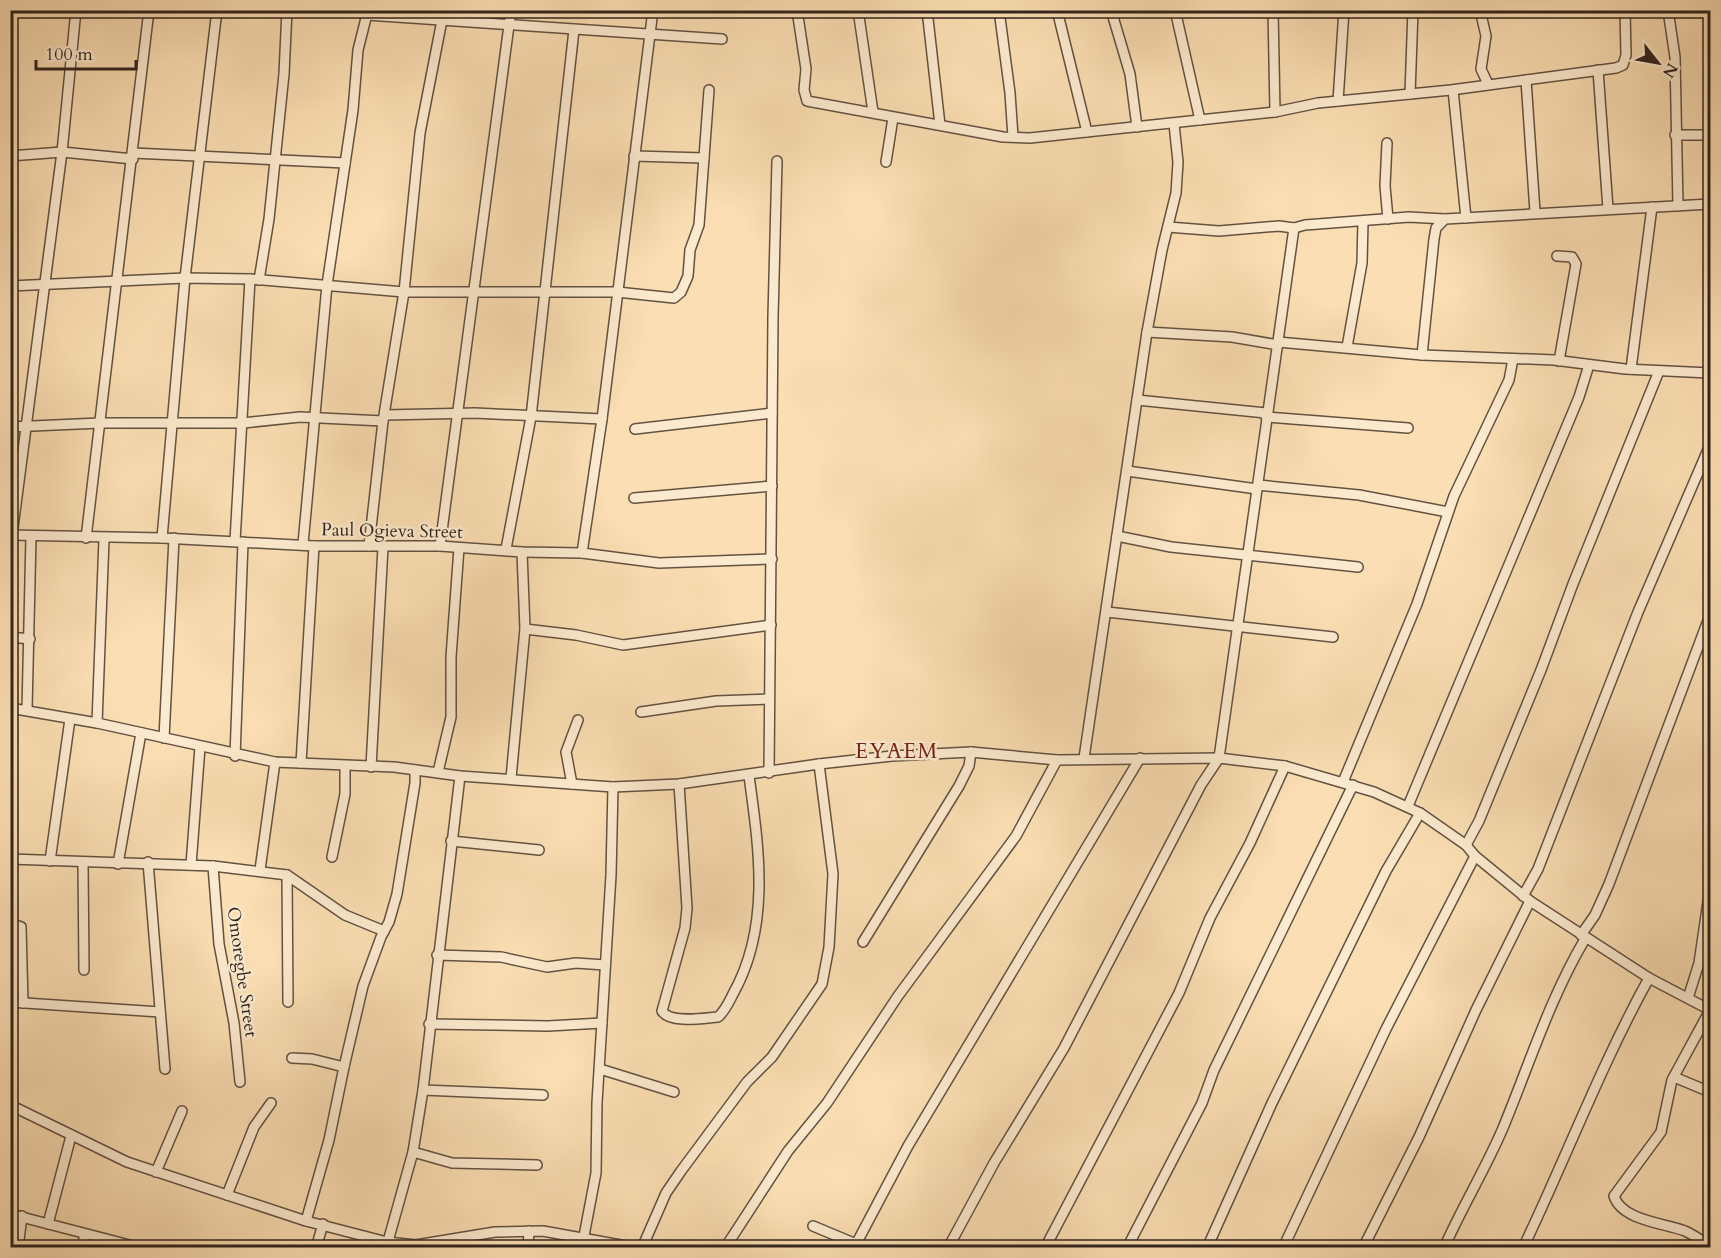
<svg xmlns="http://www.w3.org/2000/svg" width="1721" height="1258" font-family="Cardo,serif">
<rect width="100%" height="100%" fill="#fbdeb3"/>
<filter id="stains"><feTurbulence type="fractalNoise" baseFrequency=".00333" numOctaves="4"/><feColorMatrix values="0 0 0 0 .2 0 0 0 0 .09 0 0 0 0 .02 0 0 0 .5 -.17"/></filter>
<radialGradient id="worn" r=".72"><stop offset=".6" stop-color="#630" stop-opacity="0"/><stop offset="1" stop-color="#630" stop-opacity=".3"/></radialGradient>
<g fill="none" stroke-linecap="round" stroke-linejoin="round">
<defs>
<g id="minor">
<polyline points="797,10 806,69 804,90 807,101 1003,137 1030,138 1275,112 1318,103 1451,90 1616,68 1623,65 1626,55 1625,10"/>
<polyline points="858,10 873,112"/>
<polyline points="927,10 940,125"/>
<polyline points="999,10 1010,93 1013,137"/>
<polyline points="1057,10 1087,132"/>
<polyline points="1111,10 1130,74 1137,127"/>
<polyline points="1175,10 1200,120"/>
<polyline points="1273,10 1275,112"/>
<polyline points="1480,10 1486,36 1481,69 1488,84"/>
<polyline points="1668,10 1675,57 1678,206"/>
<polyline points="367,15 722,39"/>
<polyline points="1598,70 1608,209"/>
<polyline points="1526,80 1535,212"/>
<polyline points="1453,90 1466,218"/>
<polyline points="1410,94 1413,10"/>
<polyline points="1338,101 1344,10"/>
<polyline points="1675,135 1710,135"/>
<polyline points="1387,143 1385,186 1388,219"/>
<polyline points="133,153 345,163"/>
<polyline points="10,156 62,152 133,159"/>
<polyline points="634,156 704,158"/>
<polyline points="886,162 893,118"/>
<polyline points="1168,227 1219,231 1279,226 1294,228 1305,225 1409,217 1445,219"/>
<polyline points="1557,256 1572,257 1576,264 1559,361"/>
<polyline points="259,280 269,219 284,74 287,10"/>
<polyline points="10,286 185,278 250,279 404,292 617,292 674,298 681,292 688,276 690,250 699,225 709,90"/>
<polyline points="1147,332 1232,337 1278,345"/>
<polyline points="1278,342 1422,355 1554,360 1625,369 1710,373"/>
<polyline points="1347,347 1362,263 1363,221"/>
<polyline points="1422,355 1434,239 1436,228 1445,219 1710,204"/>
<polyline points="1631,369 1652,207"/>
<polyline points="1137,400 1266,413"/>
<polyline points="385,415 475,413 602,419"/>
<polyline points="1266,417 1408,428"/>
<polyline points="10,427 100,423 243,423 300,417 383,421"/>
<polyline points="635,429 772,413"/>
<polyline points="1127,471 1257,489"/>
<polyline points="1258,485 1359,495 1448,512"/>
<polyline points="634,498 772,486"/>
<polyline points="10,535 162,538 314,546 440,546 522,552 582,553 659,563 772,559"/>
<polyline points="12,535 62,152 76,10"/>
<polyline points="1117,536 1171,547 1358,567"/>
<polyline points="86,538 149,10"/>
<polyline points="162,538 185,278 217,10"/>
<polyline points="235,541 250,279"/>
<polyline points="303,544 327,285 353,110 358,50 368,10"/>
<polyline points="369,546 383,421 404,292 420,133 444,10"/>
<polyline points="440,546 511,10"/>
<polyline points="506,549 531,417 574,30"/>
<polyline points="582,553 602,419 653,10"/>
<polyline points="1107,612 1333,637"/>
<polyline points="525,629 576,635 623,645 771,625"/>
<polyline points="10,637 30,639"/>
<polyline points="10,708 97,723 275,762 394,767 460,776 613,787 679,784 819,764 892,756 971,752 1057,760 1219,758 1285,766 1374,792 1420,813 1466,845 1475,856 1530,901 1649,978 1710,1010"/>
<polyline points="27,710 31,536"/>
<polyline points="641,712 716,701 769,699"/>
<polyline points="97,723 104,539"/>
<polyline points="164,738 174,538"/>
<polyline points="235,756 243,542"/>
<polyline points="1084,758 1147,332 1162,250 1176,193 1178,162 1174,124"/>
<polyline points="301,763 314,546"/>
<polyline points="371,767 383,547"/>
<polyline points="438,772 451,717 451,657 459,548"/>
<polyline points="769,773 773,317 777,161"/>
<polyline points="511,778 525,629 522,552"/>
<polyline points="1343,782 1417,604 1454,496 1509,380 1513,359"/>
<polyline points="572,784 566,752 578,720"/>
<path d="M 679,784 L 687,908 L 685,928 L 662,1011 C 670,1024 704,1018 718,1017 C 725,1011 729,1002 733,994 C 771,926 759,849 749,776"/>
<polyline points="1408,806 1579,397 1589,365"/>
<polyline points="451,841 539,850"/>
<polyline points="1466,845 1479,821 1541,670 1573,584 1659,371"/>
<polyline points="332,857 345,794 345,766"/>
<polyline points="10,859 213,866 287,875 345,915 384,931"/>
<polyline points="50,861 70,719"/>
<polyline points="148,862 165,1069"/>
<polyline points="83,863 84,970"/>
<polyline points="118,864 141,733"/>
<polyline points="191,865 200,747"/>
<polyline points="213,866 219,944 234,1023 240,1082"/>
<polyline points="260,870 275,762"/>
<polyline points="287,875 288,1002"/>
<polyline points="1523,896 1538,869 1638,612 1710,445"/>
<polyline points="10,923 21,927 23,1003"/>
<polyline points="1581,935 1595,915 1609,884 1710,615"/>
<polyline points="863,942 959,786 969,766 971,752"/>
<polyline points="437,955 501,957 547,967 576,963 605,965"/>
<polyline points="1688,998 1699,963 1710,888"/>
<polyline points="10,1002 160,1012"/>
<path d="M 1710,1010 L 1672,1080 L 1661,1132 L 1614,1196 C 1622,1221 1665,1223 1685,1231 C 1694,1235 1702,1241 1710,1246"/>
<polyline points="429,1024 548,1026 602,1023"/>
<polyline points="292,1058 312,1059 344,1067 363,986 381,937 389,922 397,894 415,783 415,770"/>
<polyline points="600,1069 674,1092"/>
<polyline points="1674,1077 1710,1092"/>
<polyline points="423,1090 543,1095"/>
<polyline points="10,1105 127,1162 306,1221 387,1242 416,1245 495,1232 543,1231 637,1248"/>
<polyline points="413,1152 452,1163 537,1165"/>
<polyline points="156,1172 182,1111"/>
<polyline points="227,1195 254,1127 271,1103"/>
<polyline points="10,1214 141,1248"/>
<polyline points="306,1221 329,1140 344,1067"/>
<polyline points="48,1224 71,1136"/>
<polyline points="813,1226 856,1244"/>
<polyline points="584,1236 596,1173 597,1103 611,875 613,787"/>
<polyline points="387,1245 413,1152 423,1090 460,776"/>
<polyline points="18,1248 22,1216"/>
<polyline points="84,1248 84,1234"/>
<polyline points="316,1248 323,1224"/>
<polyline points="528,1248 529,1231"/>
<polyline points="642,1248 666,1193 681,1171 747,1082 772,1057 822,984 829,947 833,874 819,764"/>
<polyline points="725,1248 788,1151 827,1103 898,996 1016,836 1057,760"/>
<polyline points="854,1248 908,1146 1140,758"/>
<polyline points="948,1248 994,1163 1064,1048 1201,785 1219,758 1294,228"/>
<polyline points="1045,1248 1179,993 1210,918 1250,843 1285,766"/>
<polyline points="1127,1248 1202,1103 1214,1070 1353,785"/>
<polyline points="1207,1248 1272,1103 1386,871 1420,813"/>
<polyline points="1283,1248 1386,1029 1475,856"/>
<polyline points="1363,1248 1419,1137 1476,1010 1530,901"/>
<path d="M 1444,1248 C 1462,1207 1485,1170 1503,1128 C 1529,1065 1550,998 1585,939"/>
<path d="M 1523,1248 C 1566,1158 1601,1065 1649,978"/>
</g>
</defs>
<use href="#minor" stroke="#635242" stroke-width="12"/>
<use href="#minor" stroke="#fceace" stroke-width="9"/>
</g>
<g text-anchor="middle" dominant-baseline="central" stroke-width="4.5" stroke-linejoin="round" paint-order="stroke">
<g font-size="18" fill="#30241d" stroke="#fceace">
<text transform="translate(392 531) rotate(1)">Paul Ogieva Street</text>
<text transform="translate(242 972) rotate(82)">Omoregbe Street</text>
</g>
<g font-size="21" letter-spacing="1.5" fill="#7a1f14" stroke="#fceace">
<text x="897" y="751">EYAEM</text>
</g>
</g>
<rect width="1721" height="1258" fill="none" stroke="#fbdeb3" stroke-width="36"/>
<rect x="12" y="12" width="1697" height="1234" fill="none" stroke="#30241d" stroke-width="3"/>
<rect x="18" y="18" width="1685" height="1222" fill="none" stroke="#30241d" stroke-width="1.5"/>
<g transform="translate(1658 63) rotate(121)" stroke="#fceace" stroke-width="4.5" paint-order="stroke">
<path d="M0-4.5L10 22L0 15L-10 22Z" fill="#30241d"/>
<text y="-9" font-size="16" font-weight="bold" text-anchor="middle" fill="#30241d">N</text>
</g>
<path d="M36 60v9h100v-9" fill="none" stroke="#30241d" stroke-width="3"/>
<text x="45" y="60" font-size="18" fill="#30241d" stroke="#fceace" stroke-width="4.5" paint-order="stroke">100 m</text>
<rect width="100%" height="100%" filter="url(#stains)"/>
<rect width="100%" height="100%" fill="url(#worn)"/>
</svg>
